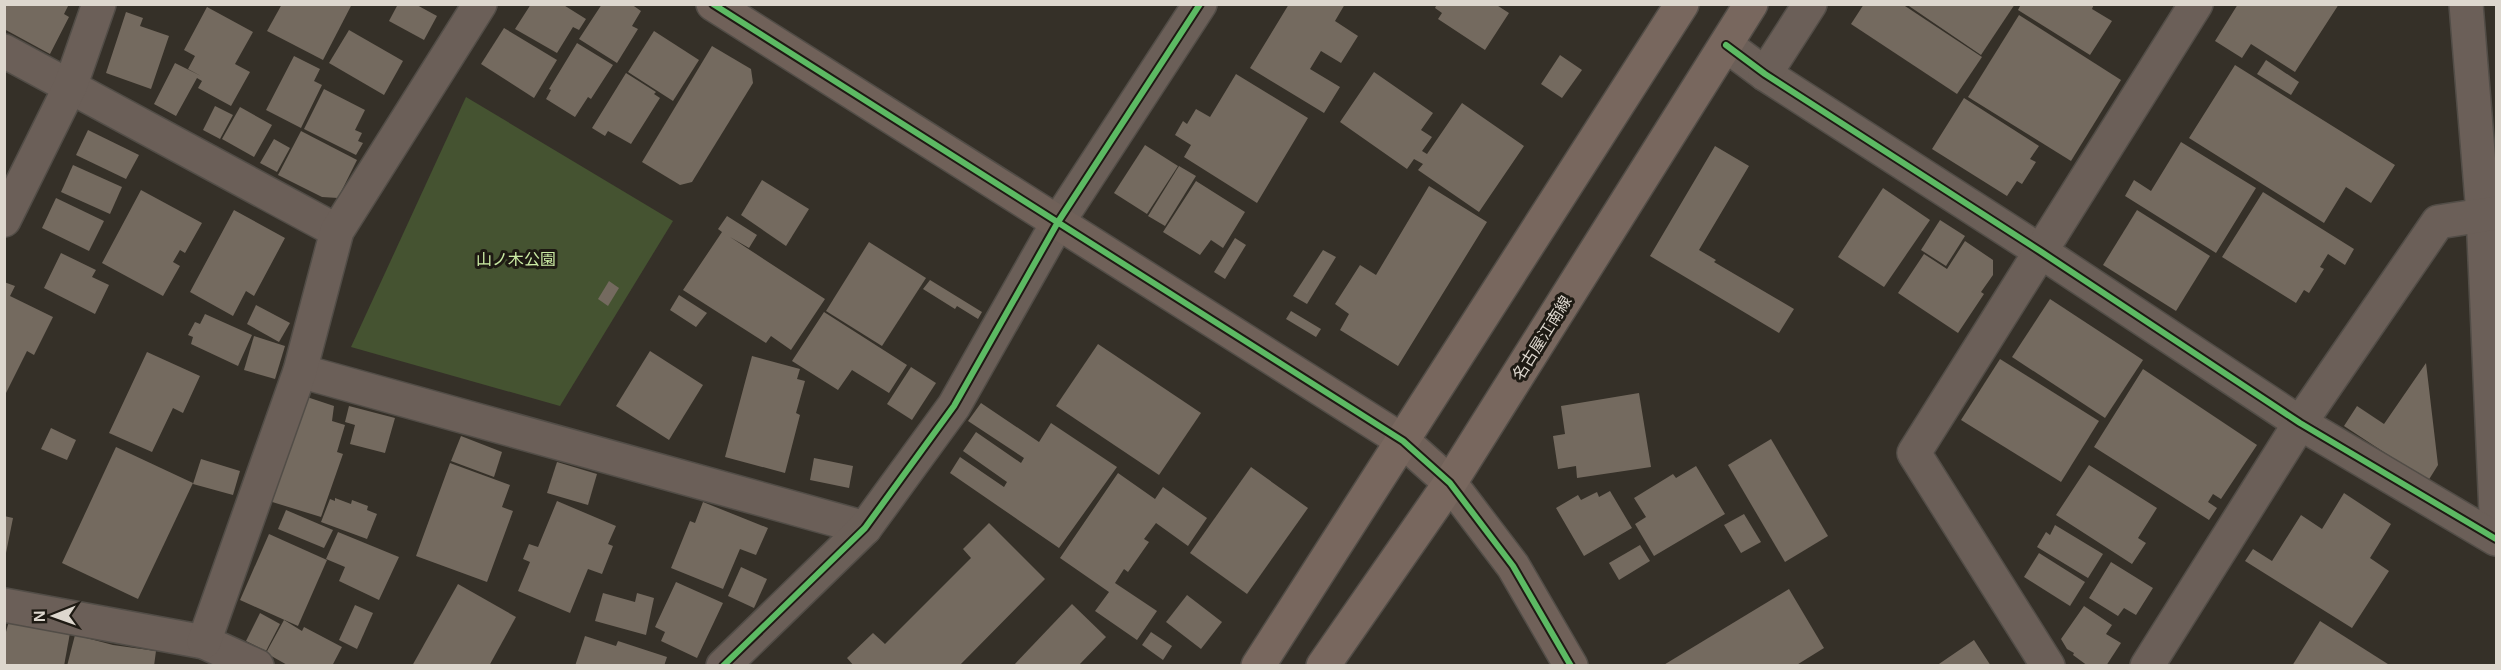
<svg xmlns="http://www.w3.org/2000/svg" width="2501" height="670" font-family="Helvetica,'Noto Sans JP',sans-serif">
<rect width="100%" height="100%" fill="#353028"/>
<polygon fill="#455331" points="466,97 673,221 560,406 351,347"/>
<g fill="#746a5f">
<polygon points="4,4 69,4 64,14 69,17 50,54 4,29"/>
<polygon points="282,4 352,4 323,60 267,31"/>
<polygon points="398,4 415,4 437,16 424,40 389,21"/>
<polygon points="531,4 562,4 586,19 579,30 573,27 557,53 515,29"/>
<polygon points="602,4 631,4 641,11 632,26 638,29 617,63 579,39"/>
<polygon points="1289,4 1345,4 1335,21 1358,36 1341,63 1321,51 1310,69 1340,87 1324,113 1250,68"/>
<polygon points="1437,4 1495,4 1509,13 1485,50 1438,19 1442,13 1435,8"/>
<polygon points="1864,4 1902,4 1982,57 1957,94 1851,24"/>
<polygon points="1906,4 2015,4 1981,55"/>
<polygon points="2021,4 2094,4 2092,9 2112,21 2090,55 2018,10"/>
<polygon points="2238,4 2339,4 2295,72 2251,44 2242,58 2215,41"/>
<polygon points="207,7 253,32 235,64 250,72 231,106 198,88 202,81 197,78 176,116 154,104 175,63 201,76 188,69 195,56 184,50"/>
<polygon points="126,12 143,18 140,26 169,36 151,89 106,73"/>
<polygon points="2019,15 2121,80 2071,161 1968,97"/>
<polygon points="504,28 557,60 534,98 481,64"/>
<polygon points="349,30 403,61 384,95 329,63"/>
<polygon points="654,31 699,60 673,101 628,72"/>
<polygon points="577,43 613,65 591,99 588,97 575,117 546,99 551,90 549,89"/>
<polygon points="712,46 751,69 753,83 692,182 680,185 642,162"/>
<polygon points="1560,55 1582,70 1562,98 1541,84"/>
<polygon points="294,56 320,69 314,81 322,85 301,128 266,110"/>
<polygon points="2266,60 2299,82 2291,95 2257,74"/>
<polygon points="2235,65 2395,165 2371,203 2346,187 2324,223 2189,138"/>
<polygon points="1374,72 1433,113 1421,130 1432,137 1422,151 1427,154 1462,103 1524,146 1479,212 1418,170 1423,164 1414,159 1407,169 1340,122"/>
<polygon points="626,73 656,92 654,94 660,98 631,144 608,131 605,136 592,128"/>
<polygon points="1236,74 1308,118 1257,203 1184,157 1191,145 1175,135 1183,121 1187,124 1196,109 1210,117"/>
<polygon points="324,89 365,110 355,130 362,133 358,141 363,143 356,155 304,129"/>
<polygon points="1964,98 2039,146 2030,159 2036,162 2022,184 2017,181 2007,196 1932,149"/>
<polygon points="215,106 233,115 220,139 203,130"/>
<polygon points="240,107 272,125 254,157 222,139"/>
<polygon points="88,130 139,155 126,179 76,155"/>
<polygon points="301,131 357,160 338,198 322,197 278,175"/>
<polygon points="274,139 290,148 277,172 260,163"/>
<polygon points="2181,142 2256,188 2216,253 2125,196 2134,180 2151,191"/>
<polygon points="1145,145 1178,166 1147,214 1114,193"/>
<polygon points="1715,146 1749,166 1699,250 1716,260 1714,262 1794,309 1779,333 1650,256"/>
<polygon points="73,165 122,187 110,214 61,192"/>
<polygon points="1179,166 1196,176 1165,226 1148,216"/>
<polygon points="762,180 809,209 786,246 741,215"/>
<polygon points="1196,181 1245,212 1223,248 1211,240 1200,255 1163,232"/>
<polygon points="1429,186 1487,222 1398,366 1340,330 1349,314 1335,304 1360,265 1376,275"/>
<polygon points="1883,188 1930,220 1884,287 1838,257"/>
<polygon points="141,190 202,223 185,253 180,250 173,262 180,266 163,296 102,263"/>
<polygon points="2263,192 2354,249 2345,265 2328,254 2320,267 2324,269 2309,293 2304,290 2296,303 2222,257"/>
<polygon points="56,198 104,221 89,251 42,228"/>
<polygon points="234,210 285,238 254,296 246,291 233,316 190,292"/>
<polygon points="2137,210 2210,256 2176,311 2103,265"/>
<polygon points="727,216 757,235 749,248 730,237 825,299 791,350 771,336 766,343 683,290 722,232 718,229"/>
<polygon points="1940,220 1965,236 1946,266 1921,250"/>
<polygon points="1235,238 1246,245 1225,279 1214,272"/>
<polygon points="1965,241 1993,260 1993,275 1981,292 1984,294 1958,333 1898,293 1924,254 1947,269"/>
<polygon points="869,242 926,278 882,346 826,311"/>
<polygon points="1323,250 1336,257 1307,304 1293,296"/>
<polygon points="61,253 96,270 92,277 109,285 95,314 44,288"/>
<polygon points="930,280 982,312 978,319 957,306 955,309 923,289"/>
<polygon points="609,281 619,288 608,306 598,299"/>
<polygon points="4,282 15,286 10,296 53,317 34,355 27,351 4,397"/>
<polygon points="679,295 707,313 696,327 670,310"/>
<polygon points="2050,299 2143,360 2105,418 2012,357"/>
<polygon points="256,305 290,323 279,342 247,324"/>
<polygon points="1291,311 1321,329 1316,337 1286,319"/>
<polygon points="824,312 907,365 889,393 852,370 838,390 792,361"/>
<polygon points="205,314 252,335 238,366 191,344 193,337 188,335 195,322 200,324"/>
<polygon points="254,336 285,346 275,379 244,370"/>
<polygon points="1098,344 1201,413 1159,475 1056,406"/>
<polygon points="650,351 703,385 669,440 616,406"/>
<polygon points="147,352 200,376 183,413 173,408 152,452 109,433"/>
<polygon points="752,356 800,369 797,379 805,381 796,413 800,415 785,473 725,457"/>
<polygon points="2000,359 2099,421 2061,482 1961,420"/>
<polygon points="2426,363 2438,465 2428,481 2344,426 2357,406 2384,424"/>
<polygon points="911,367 936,383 912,420 887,404"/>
<polygon points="2143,369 2257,445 2221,499 2213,494 2208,502 2217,508 2209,520 2094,447"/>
<polygon points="1639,393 1651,467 1577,478 1576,466 1558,469 1553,436 1565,434 1561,406"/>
<polygon points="307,397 334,406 332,421 345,425 337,452 343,454 321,517 269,501"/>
<polygon points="981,403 1039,442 1051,423 1117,467 1059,548 950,473 960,457 1004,487 1007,482 963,451 976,432 1021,463 1024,458 968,421"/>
<polygon points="349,406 395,418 385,453 350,444 355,425 345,422"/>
<polygon points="51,428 76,440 67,460 41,449"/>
<polygon points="461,436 502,452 494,477 451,461"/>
<polygon points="1771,439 1828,536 1785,562 1728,465"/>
<polygon points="116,447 193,483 138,599 62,563"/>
<polygon points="814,458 853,466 849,488 810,480"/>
<polygon points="201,459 240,471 233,495 193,484"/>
<polygon points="557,462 597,474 588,505 547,493"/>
<polygon points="450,463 510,485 502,507 513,511 487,582 416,556"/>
<polygon points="2089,465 2157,508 2138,538 2146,543 2132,564 2056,515"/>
<polygon points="1696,466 1725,514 1654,556 1635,524 1646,517 1634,498 1673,474 1676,478"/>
<polygon points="1251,467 1308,508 1247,594 1190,553"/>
<polygon points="1118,473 1155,499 1163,487 1207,518 1188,546 1156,523 1144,539 1149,542 1128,572 1124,569 1115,583 1157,611 1137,640 1095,611 1109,592 1060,558"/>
<polygon points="1610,491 1632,528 1584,556 1556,508 1578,495 1581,500 1597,492 1599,497"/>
<polygon points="2344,493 2391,524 2370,558 2389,571 2352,628 2245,561 2253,549 2272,561 2301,515 2322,529"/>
<polygon points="335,498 351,504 352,500 368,506 367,510 377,514 367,539 321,522 330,499 335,501"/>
<polygon points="557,501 616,526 608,544 613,546 602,574 588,569 570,613 518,591 530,562 523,559 529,544 538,547"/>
<polygon points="703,502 768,528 756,555 740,549 723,589 671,568 690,521 695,523"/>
<polygon points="286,510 333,530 324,548 278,529"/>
<polygon points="1744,514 1761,542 1741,553 1724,525"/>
<polygon points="4,516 13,518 6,553 4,553"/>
<polygon points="989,523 1045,579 959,666 854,666 847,658 873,633 885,644 971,558 963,549"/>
<polygon points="2055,525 2103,554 2088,578 2037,547 2046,532 2050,535"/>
<polygon points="338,532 399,557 379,600 339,581 345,567 326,559"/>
<polygon points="269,534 327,560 298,626 240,600"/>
<polygon points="1640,545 1650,561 1619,580 1609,563"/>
<polygon points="2039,553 2085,582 2070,606 2024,577"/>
<polygon points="2111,562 2153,588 2136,615 2124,608 2118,616 2089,598"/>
<polygon points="741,567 767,579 754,608 728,596"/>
<polygon points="676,582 723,603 697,658 661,641 665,632 655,627"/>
<polygon points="458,584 516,617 489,666 412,666"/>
<polygon points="1789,589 1824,648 1795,666 1662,666"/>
<polygon points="603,593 635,602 637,593 654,598 646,635 595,621"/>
<polygon points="1187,595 1222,622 1201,649 1166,622"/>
<polygon points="1072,604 1106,637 1078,666 1013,666"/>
<polygon points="355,605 373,613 357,649 339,640"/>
<polygon points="2084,606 2112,625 2106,634 2121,643 2106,666 2088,666 2073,655 2074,653 2067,649 2061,639"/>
<polygon points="260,613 280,624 266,651 246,641"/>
<polygon points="284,620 302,631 304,627 342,647 332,666 289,666 266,653"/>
<polygon points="9,621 70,633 64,666 4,666 4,639"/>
<polygon points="2320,621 2391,666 2292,666"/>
<polygon points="1151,632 1172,646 1163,660 1142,645"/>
<polygon points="75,635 113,645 156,651 154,666 67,666"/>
<polygon points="585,636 616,646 618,641 667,657 664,666 575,666"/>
<polygon points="1974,640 1991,666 1936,666"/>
</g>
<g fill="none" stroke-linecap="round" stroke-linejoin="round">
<defs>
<g id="street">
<polyline points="2466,4 2483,214 2496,513"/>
<polyline points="1726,45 1765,74 2040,251 2300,423 2496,539"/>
<polyline points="4,51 337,231"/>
<polyline points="1765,74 1810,4"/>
<polyline points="4,220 70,87 99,4"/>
<polyline points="300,371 865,528"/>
<polyline points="4,605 204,642 257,666"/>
<polyline points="204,642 300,371 337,231 480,4"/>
<polyline points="723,666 865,528 954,406 1058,222 1200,4"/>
<polyline points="2048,666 1914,453 2196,4"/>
<polyline points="2147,666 2300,423 2438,222 2496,213"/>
</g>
<polyline id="secondary" points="713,4 1403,441 1450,483 1513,566 1571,666"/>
<g id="primary">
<polyline points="1258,666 1682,4"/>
<polyline points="1323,666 1450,483 1751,4"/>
</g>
</defs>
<use href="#street" stroke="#524d47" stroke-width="36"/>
<use href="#secondary" stroke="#524d47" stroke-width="36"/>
<use href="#primary" stroke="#524d47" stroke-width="36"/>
<use href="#street" stroke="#6b5f58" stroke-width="33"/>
<use href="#secondary" stroke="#706159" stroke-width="33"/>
<use href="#primary" stroke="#78675e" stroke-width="33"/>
<defs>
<g id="cycleway">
<polyline points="713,4 1403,441 1450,483 1513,566 1571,666"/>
<polyline points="1726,45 1765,74 2040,251 2300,423 2496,539"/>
<polyline points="723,666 865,528 954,406 1058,222 1200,4"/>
</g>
</defs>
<use href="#cycleway" stroke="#1e1a13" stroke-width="10"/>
<use href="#cycleway" stroke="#5cba63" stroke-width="6"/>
</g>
<g text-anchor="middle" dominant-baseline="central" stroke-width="6" stroke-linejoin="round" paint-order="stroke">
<g font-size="16" fill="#cbeba4" stroke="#1e1a13">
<text x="516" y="259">山ノ木公園</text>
</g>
<g font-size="16" fill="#ddd7ce" stroke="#1e1a13">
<text transform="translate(1542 338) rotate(-58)">名古屋江南線</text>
</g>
</g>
<rect width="2501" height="670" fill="none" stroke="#ddd7ce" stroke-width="12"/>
<g transform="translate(54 616) rotate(269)" stroke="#1e1a13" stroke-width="4.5" paint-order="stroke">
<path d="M0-4.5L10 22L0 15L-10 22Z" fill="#ddd7ce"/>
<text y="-9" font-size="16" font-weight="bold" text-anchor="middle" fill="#ddd7ce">N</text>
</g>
</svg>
